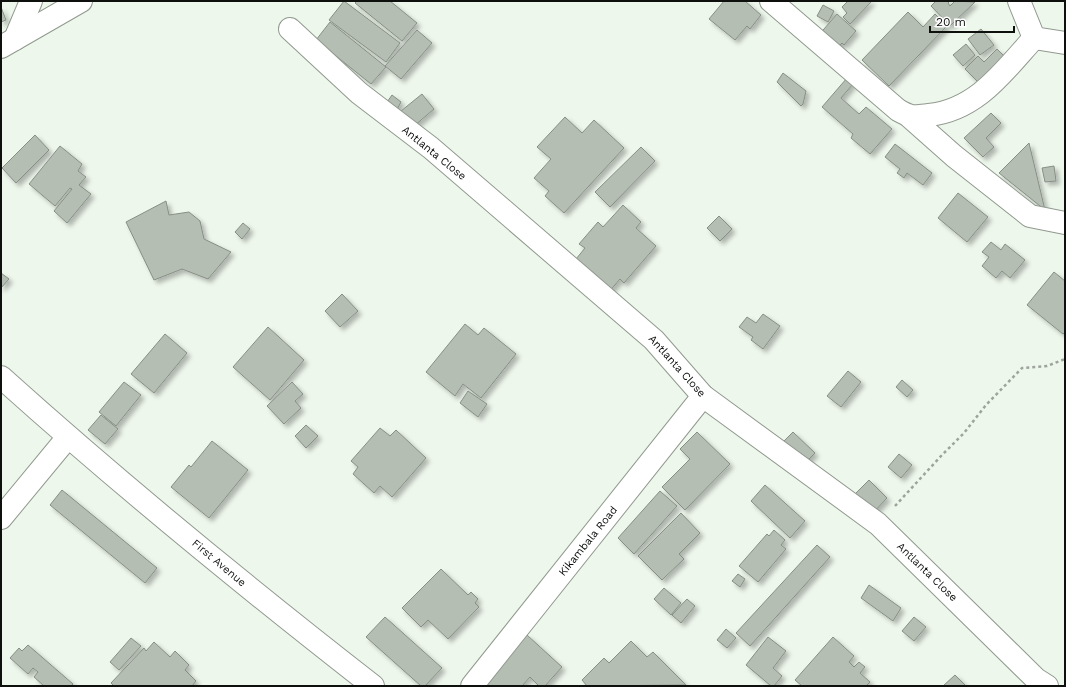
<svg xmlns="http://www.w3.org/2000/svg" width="1066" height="687" font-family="'Work Sans',sans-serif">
<defs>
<filter id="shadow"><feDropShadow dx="3.5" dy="3.5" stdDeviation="2" flood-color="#0004"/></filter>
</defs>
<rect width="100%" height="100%" fill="#eef7ec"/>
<g fill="#b5beb3" stroke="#878f85" filter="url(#shadow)">
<polygon points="344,1 400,43 386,62 329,20"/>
<polygon points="357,1 390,1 417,23 402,41 355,3"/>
<polygon points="724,1 745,1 761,15 750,29 747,26 735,40 709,19"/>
<polygon points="848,1 872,1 850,24 843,17 847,13 842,7"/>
<polygon points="936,1 950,1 948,3 950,6 955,1 975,2 950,26 931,6"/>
<polygon points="823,5 834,11 828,22 817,16"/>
<polygon points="1,7 6,20 1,22"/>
<polygon points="908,12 923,27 935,14 947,26 889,86 862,60"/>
<polygon points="837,14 856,31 844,45 842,43 833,52 826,47 832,39 827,35 817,37"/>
<polygon points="330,22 386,67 371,84 316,40"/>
<polygon points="981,29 994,45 980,55 968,39"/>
<polygon points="417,30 432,43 401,79 385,66"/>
<polygon points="966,44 975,55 963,66 953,55"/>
<polygon points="997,49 1004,56 978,82 965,69 978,56 984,62"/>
<polygon points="783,73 806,91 803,104 801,106 777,82"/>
<polygon points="847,78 853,84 841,98 859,114 866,107 892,129 870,154 851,138 853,134 822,107"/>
<polygon points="422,94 434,109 414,126 401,111"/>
<polygon points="392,95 401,102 395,113 385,105"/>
<polygon points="991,113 1001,123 986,138 994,147 983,157 964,138"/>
<polygon points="565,117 582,133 594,120 624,148 564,213 545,196 549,191 534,178 551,159 537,147"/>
<polygon points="35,135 49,150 16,183 2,168"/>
<polygon points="1029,143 1045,210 999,173"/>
<polygon points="895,144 932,173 923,185 907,173 904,178 897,173 900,169 885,157"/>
<polygon points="60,146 82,164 78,171 86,177 79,185 91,194 67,223 54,211 72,189 70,188 55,206 29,184"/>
<polygon points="641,147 655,161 610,207 595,192"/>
<polygon points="1054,166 1056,181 1045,182 1042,168"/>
<polygon points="958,193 988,217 967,242 938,218"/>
<polygon points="166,201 169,215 189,212 200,221 204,239 231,252 208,279 182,269 154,280 126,222"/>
<polygon points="623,205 641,222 636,228 656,246 624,283 620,279 608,293 576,259 585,248 579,244 598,222 603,227"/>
<polygon points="719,216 732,229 720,241 707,228"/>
<polygon points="243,223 250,229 242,239 235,232"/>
<polygon points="991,242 1001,250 1005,244 1025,260 1010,278 1002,271 996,278 982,266 989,257 982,252"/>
<polygon points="1054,272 1065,281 1065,332 1063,334 1027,305"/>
<polygon points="1,273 9,279 1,288"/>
<polygon points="342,294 358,311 340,327 325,311"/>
<polygon points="763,314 780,326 763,349 751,340 753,337 739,327 747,317 756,323"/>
<polygon points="465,324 478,335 484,328 516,354 481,398 463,384 455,396 426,372"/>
<polygon points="268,327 304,360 270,400 233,367"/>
<polygon points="165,334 187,353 154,393 131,374"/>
<polygon points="848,371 861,382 841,407 827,396"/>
<polygon points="902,380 913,390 907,397 896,387"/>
<polygon points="124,382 141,395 116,426 99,412"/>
<polygon points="292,382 303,394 295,401 301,408 284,424 267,406"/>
<polygon points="468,391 487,404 478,417 460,403"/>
<polygon points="101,415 118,429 105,444 88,430"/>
<polygon points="306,425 318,436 306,448 295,436"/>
<polygon points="380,428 390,436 396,430 426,458 392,497 380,486 374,493 353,474 358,467 351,461"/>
<polygon points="697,432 730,464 685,510 662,487 690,459 680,449"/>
<polygon points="793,432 815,453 802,466 780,445"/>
<polygon points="212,441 248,470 209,518 171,487 189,465 191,467"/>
<polygon points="899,454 912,465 901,478 888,467"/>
<polygon points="869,480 887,498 872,514 853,496"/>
<polygon points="765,485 805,521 790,538 751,501"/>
<polygon points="62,490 157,568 145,583 50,505"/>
<polygon points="660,491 677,506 634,554 618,538"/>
<polygon points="681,513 700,533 679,554 684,559 662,580 638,556"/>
<polygon points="774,530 785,540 781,545 786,549 758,582 739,566 767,534 769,536"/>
<polygon points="817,545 830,557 750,646 736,633"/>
<polygon points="441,569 468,595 471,592 478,599 475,603 479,607 448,639 428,620 421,627 402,608"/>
<polygon points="738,574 745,579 740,587 732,581"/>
<polygon points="869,585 901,608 893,621 861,598"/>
<polygon points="664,588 681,603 671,615 654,599"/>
<polygon points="687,599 695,606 681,623 672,615"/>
<polygon points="385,617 442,668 425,686 421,686 366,637"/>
<polygon points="914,617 926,627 914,641 902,631"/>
<polygon points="726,629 736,638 727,648 717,640"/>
<polygon points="527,635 562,667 545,686 539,686 530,677 522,686 481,686"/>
<polygon points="768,637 786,651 773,668 782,676 774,686 771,686 746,665"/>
<polygon points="833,637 854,656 849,662 854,667 859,662 865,667 860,673 870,682 866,686 802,686 795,680"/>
<polygon points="131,638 141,646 119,670 110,662"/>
<polygon points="631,641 647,657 653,652 686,685 587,686 582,680 604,658 609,663"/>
<polygon points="154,642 170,657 175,651 189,665 185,670 196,681 192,686 114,686 111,683 144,648 146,651"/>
<polygon points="28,645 73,684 71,686 44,686 34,677 38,672 33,668 28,674 10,658 19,648 22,651"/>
<polygon points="955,675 966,686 943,686"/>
</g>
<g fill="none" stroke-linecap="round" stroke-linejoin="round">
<defs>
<g id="minor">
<path d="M 771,1 L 898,110 C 912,118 913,117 929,115 C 977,110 1004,71 1034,38"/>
<polyline points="1019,1 1034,38 1065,43"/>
<polyline points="290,29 359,93 431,148 654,340 703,396 878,524 1036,679 1047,686"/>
<polyline points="15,39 31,1"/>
<polyline points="1,47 81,1"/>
<polyline points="910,117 954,156 1030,216 1065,223"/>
<path d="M 1,377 C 121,485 246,587 373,686"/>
<polyline points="1,518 68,437"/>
<polyline points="472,686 703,396"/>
</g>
</defs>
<use href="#minor" stroke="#919a8f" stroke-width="24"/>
<polyline stroke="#9da49c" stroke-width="2.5" stroke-dasharray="3 3" stroke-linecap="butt" points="895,506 942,455 964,433 986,405 1022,368 1047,366 1065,359"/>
<use href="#minor" stroke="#fff" stroke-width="22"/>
</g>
<g text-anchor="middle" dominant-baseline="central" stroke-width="3.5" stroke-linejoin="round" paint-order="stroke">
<g font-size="11" fill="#0d100d" stroke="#fff">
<text transform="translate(434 153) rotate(39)">Antlanta Close</text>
<text transform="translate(677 366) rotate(48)">Antlanta Close</text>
<text transform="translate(588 541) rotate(-51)">Kikambala Road</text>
<text transform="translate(219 563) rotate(40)">First Avenue</text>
<text transform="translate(927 572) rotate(44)">Antlanta Close</text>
</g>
</g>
<rect width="1066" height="687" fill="none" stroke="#0d100d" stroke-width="4"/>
<path d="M930 26v6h84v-6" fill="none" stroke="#0d100d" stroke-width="2"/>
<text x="936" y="26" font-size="12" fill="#0d100d" stroke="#ffffff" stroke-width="3" paint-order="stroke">20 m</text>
</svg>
